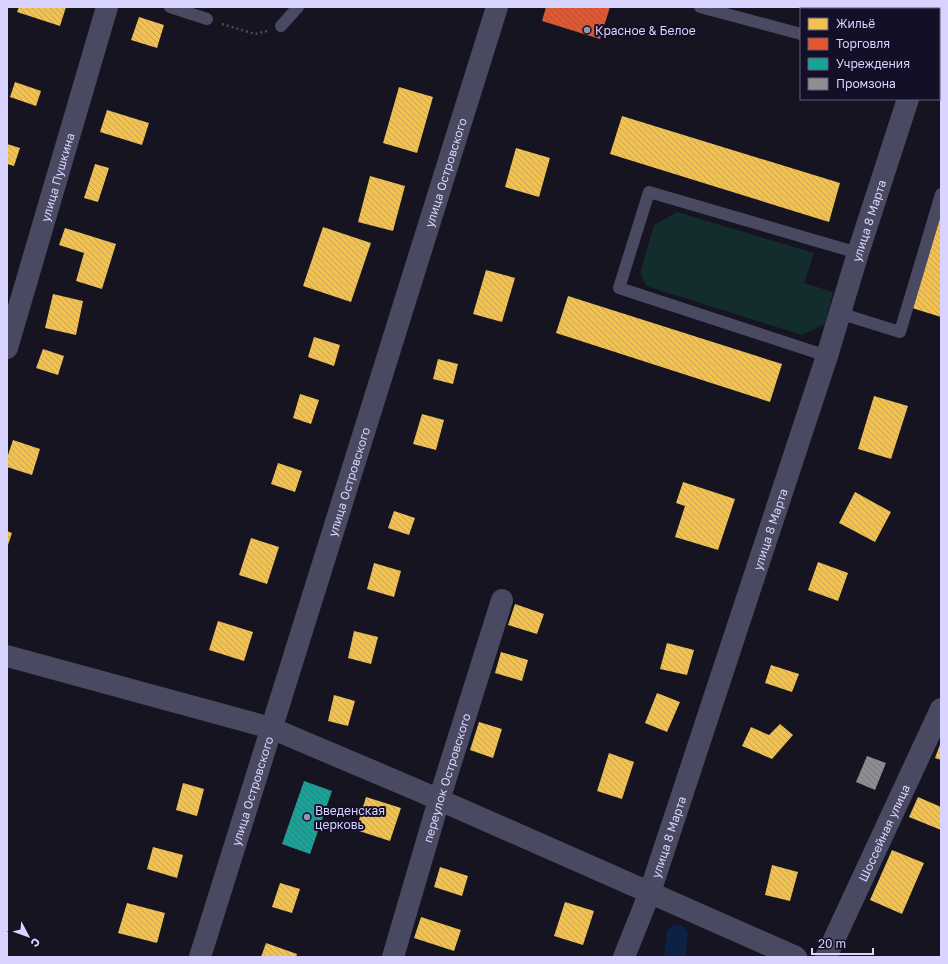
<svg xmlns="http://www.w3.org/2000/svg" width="948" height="964" font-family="'Golos Text',sans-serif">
<defs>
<pattern id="homes-back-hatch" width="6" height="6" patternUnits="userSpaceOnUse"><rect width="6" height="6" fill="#f2c14e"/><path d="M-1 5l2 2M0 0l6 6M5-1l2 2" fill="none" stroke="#c6a14e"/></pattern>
<pattern id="shops-back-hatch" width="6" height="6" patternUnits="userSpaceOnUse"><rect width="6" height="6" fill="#e4572e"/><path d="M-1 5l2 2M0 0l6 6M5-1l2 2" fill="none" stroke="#b35037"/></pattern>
<pattern id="public-back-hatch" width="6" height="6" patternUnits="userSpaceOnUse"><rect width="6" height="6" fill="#17a398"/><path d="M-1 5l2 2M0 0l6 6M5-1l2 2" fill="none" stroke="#248581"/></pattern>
<pattern id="industry-back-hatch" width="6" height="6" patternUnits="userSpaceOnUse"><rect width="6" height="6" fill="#8d8d92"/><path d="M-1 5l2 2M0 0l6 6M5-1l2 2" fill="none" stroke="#76767d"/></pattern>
</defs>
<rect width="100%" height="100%" fill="#161421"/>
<polygon fill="#132c2d" points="677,212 814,253 804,283 833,292 825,324 802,335 646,286 640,273 654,225"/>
<g fill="url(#homes-back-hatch)">
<polygon points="19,7 66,7 60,26 17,12"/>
<polygon points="815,7 899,7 898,9 820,9"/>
<polygon points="139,17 164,25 157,48 131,40"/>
<polygon points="15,82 41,91 36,106 10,97"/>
<polygon points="399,87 433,97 417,153 383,143"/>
<polygon points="107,110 149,123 142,145 100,132"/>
<polygon points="622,116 840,183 829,222 610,154"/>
<polygon points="7,144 20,148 14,166 7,164"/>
<polygon points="516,148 550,158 539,197 505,187"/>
<polygon points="95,164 109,168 98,202 84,198"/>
<polygon points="370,176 405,186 393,231 358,222"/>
<polygon points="941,214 941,317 912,308"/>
<polygon points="323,227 371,243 351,302 303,286"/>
<polygon points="65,228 116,244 102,289 76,281 84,253 59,245"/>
<polygon points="486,270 515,278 502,322 473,314"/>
<polygon points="53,294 83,301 76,335 45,328"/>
<polygon points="568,296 782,364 770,402 556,333"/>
<polygon points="314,337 340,345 334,366 308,357"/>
<polygon points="43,349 64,356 58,375 36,368"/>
<polygon points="438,359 458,364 453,384 433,379"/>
<polygon points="300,394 319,400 311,424 293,418"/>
<polygon points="874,396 908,406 891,459 858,449"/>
<polygon points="422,414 444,420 436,450 413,444"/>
<polygon points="13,440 40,449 32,475 7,467 7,458"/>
<polygon points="278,463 302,471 295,492 271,484"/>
<polygon points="683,482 735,499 718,550 675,537 685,506 676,503"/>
<polygon points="855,492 891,512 875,542 839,523"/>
<polygon points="394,511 415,518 409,535 388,528"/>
<polygon points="7,531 12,533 7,548"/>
<polygon points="251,538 279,547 267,584 239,575"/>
<polygon points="818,562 848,573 838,601 808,590"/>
<polygon points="374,563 401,571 394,597 367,589"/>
<polygon points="515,604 544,614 537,634 508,625"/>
<polygon points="218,621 253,632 244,661 209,650"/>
<polygon points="354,631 378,637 371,664 348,658"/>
<polygon points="667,643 694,650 687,675 660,669"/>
<polygon points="501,652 528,660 522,681 495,673"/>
<polygon points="771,665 799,674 792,692 765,683"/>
<polygon points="657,693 680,702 667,732 645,723"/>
<polygon points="334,695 355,701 348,726 328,721"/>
<polygon points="479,722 502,729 493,758 470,750"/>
<polygon points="780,724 793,735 772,759 742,746 751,727 769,735"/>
<polygon points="941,742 941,760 935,758"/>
<polygon points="609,753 634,762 622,799 597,791"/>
<polygon points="183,783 204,789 197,816 176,810"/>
<polygon points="366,797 401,808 390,841 356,830"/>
<polygon points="918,797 941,807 941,830 909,817"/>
<polygon points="153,847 183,855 177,878 147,869"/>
<polygon points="892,850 924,863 902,914 870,900"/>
<polygon points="772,865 798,872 790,901 765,895"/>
<polygon points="440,867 468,876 462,896 434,887"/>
<polygon points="280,883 300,889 292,913 272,907"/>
<polygon points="565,902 594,911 583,945 554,936"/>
<polygon points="127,903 165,913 157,943 118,933"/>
<polygon points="421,917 461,930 454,951 414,938"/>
<polygon points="266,943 297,954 296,957 261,957"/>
</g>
<polygon fill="url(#shops-back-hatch)" points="546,7 610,7 600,39 542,21"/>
<polygon fill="url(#public-back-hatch)" points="304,781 332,791 310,854 282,844"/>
<polygon fill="url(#industry-back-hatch)" points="867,756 886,763 875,790 856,782"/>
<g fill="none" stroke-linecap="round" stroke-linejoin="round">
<polyline stroke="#0d2144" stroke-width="21" points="675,957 677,935"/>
<polyline stroke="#44505f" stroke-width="2.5" stroke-dasharray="2 3" stroke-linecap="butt" points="222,24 255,34 267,31"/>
<g stroke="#4a4962" stroke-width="12">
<polyline points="170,7 207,19"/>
<polyline points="700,7 801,34"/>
<polyline points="939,24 941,25"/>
<polyline points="281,26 298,7"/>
<polyline points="839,313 900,332 941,194"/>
<polyline points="827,356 619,288 649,192 858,253"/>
</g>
<g stroke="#4a4962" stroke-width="22">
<polyline points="939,9 940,7"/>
<path id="s1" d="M 7,348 L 107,7"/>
<path id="s2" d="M 393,957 L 439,800 L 502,600"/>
<path id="s3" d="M 624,957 L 650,892 L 827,356 L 858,253 L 908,99"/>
<path id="s4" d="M 826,957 L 941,709"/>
</g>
<g stroke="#4a4962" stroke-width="22">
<polyline points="7,656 271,728 417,790 796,957"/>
<path id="s5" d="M 200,957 L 497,7"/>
</g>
</g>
<g fill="#9591b1" stroke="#130f26" stroke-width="1.5">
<circle cx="587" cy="30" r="4"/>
<circle cx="307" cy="817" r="4"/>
</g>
<g text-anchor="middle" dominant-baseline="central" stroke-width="4" stroke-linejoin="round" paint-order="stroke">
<g font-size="12" fill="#d9d4ff" stroke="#130f26" text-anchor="start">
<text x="595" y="30">Красное &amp; Белое</text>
<text x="315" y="810">Введенская<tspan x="315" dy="14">церковь</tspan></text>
</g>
<g font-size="12" fill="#d9d4ff" stroke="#130f26">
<text stroke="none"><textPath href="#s5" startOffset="822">улица Островского</textPath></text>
<text stroke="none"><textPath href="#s1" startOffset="178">улица Пушкина</textPath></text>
<text stroke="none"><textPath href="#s3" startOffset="776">улица 8 Марта</textPath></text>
<text stroke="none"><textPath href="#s5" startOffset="498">улица Островского</textPath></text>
<text stroke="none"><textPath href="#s3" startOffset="452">улица 8 Марта</textPath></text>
<text stroke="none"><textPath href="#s2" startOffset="187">переулок Островского</textPath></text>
<text stroke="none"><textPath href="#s5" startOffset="174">улица Островского</textPath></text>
<text stroke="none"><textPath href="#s4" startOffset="137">Шоссейная улица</textPath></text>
<text stroke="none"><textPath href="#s3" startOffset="128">улица 8 Марта</textPath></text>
</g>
</g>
<rect width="948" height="964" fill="none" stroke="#d9d4ff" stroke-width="16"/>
<rect x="800" y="8" width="140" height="92" fill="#130f26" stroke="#625e7d"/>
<rect x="808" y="18" width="20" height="12" fill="#f2c14e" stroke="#625e7d"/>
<text x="836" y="28" font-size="12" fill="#d9d4ff">Жильё</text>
<rect x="808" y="38" width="20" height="12" fill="#e4572e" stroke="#625e7d"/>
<text x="836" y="48" font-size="12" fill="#d9d4ff">Торговля</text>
<rect x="808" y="58" width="20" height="12" fill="#17a398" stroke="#625e7d"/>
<text x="836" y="68" font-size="12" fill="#d9d4ff">Учреждения</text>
<rect x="808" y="78" width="20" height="12" fill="#8d8d92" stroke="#625e7d"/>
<text x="836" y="88" font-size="12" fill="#d9d4ff">Промзона</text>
<g transform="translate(28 936) rotate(131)" stroke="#130f26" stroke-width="3" paint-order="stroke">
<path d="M0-3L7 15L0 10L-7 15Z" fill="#d9d4ff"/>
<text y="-6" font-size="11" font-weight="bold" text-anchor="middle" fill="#d9d4ff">С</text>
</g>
<path d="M812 948v6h61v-6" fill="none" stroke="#d9d4ff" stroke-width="2"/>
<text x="818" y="948" font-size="12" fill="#d9d4ff" stroke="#130f26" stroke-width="3" paint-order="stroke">20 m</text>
</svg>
